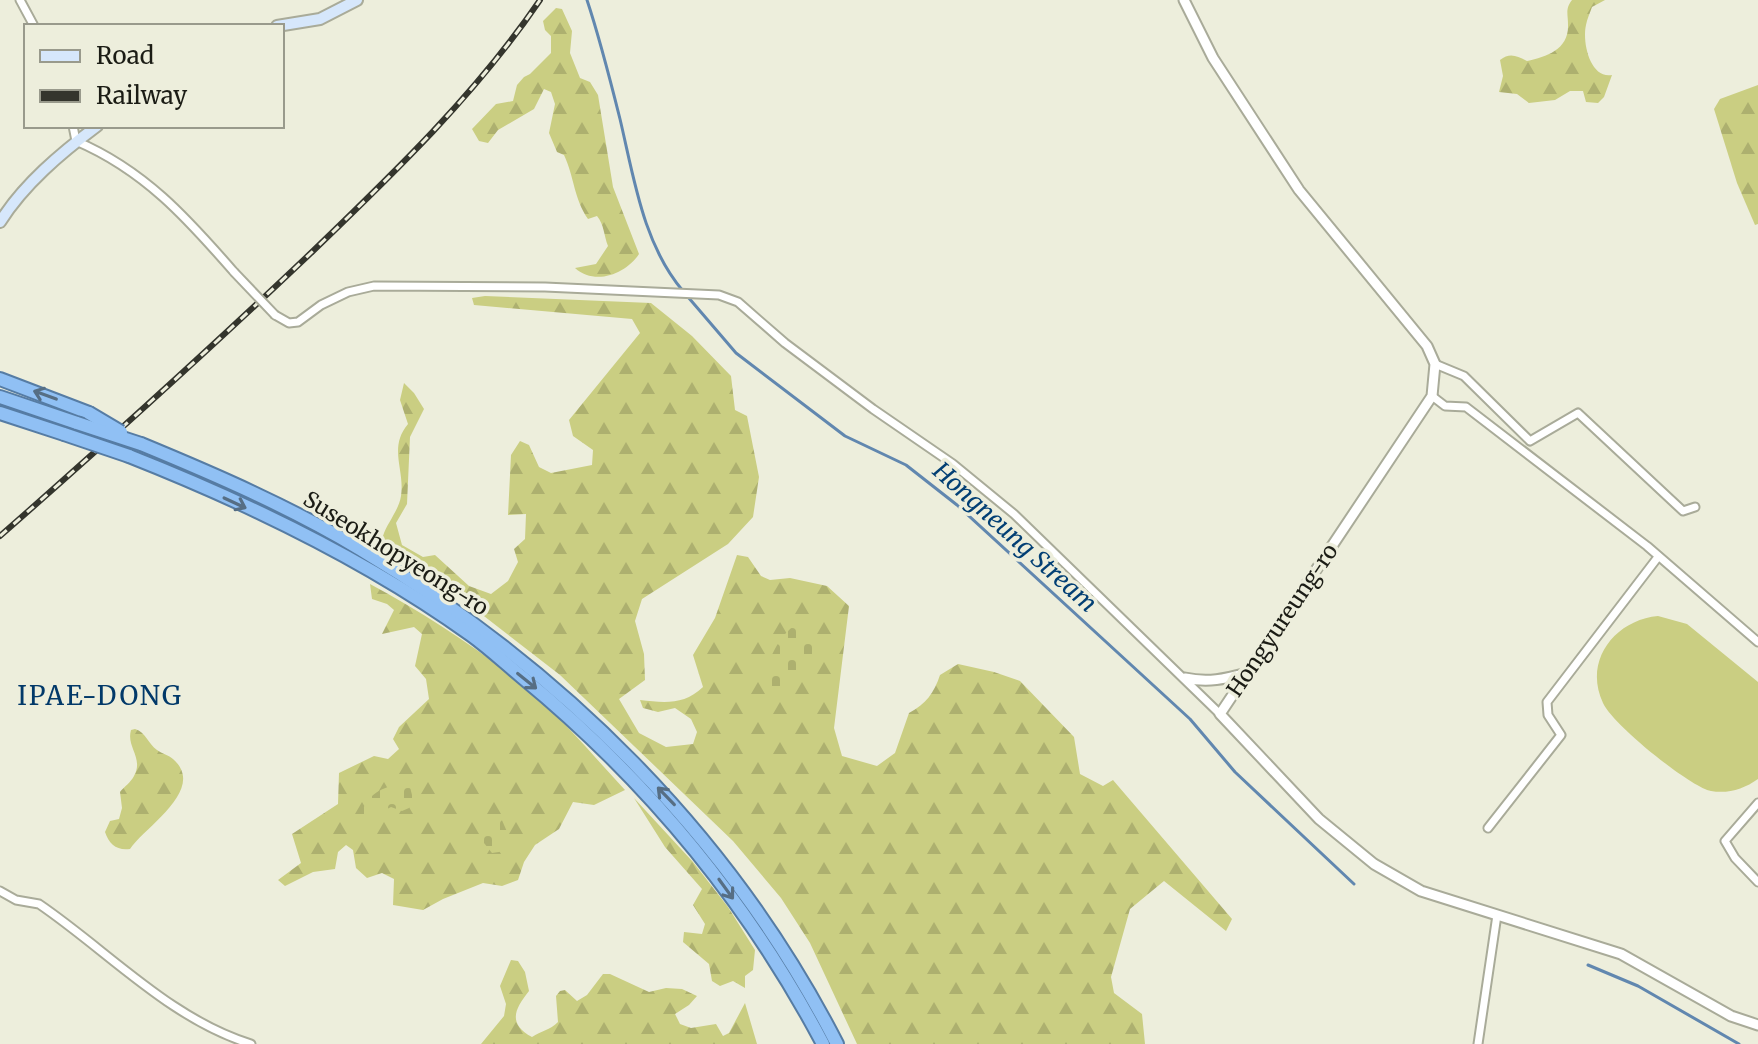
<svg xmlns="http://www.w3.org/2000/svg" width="1758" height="1044" font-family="Merriweather,serif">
<defs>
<pattern id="forest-firs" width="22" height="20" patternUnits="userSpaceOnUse" patternTransform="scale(2)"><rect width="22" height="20" fill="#cace82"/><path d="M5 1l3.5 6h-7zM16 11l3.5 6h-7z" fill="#adb06f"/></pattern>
<pattern id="cemetery-stones" width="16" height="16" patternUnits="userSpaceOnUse" patternTransform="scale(2)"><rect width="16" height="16" fill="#cace82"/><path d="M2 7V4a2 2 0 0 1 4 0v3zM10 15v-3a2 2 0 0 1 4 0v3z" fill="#adb06f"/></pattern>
</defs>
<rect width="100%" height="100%" fill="#edeedc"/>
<path fill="#cace82" d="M 1658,616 L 1687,624 L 1758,682 L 1758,779 C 1744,789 1728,794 1711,791 C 1690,787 1612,724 1603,703 C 1583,661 1615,620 1658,616 Z"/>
<g fill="url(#forest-firs)">
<path d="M 1572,0 L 1605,0 L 1592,7 C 1590,13 1587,19 1586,25 C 1582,42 1590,79 1612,75 L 1604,97 L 1598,103 L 1586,102 L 1583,91 L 1570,91 L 1555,100 L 1529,103 L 1517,94 L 1499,92 L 1503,76 L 1500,60 C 1510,52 1517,56 1527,61 C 1547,57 1569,49 1568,25 C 1568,14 1565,9 1572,0 Z"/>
<path d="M 556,8 L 562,9 L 572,31 L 570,53 L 580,78 L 590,82 L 598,95 L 613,187 L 639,254 C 626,274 595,286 575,268 L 596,264 L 608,246 C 604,236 604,224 597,216 L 588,219 C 574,199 574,176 564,155 L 557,152 L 549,133 L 555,104 L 551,92 L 544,89 L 534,109 L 498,130 L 488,143 L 479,141 L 472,129 L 496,104 L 513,101 L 517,85 L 524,77 L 530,74 L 551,53 L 551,36 L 545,30 L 543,21 Z"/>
<polygon points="1758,85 1758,224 1755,225 1737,183 1714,109 1720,99"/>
<path d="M 485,296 L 651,303 L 692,336 L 731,376 L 735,410 L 747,416 L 759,477 L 753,517 L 728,544 L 642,599 L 635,621 L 644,654 L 645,680 L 619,699 L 639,733 L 666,747 L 693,744 L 697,732 L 691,719 L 675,708 L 658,712 L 643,708 L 640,700 C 665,703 684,705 703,687 L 693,655 L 715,618 L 737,555 L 748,557 L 761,576 L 770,580 L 790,578 L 827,586 L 849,606 L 834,728 L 842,756 L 877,766 L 895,753 L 909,713 C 926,704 934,693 940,675 L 958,664 L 994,672 L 1020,681 L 1074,737 L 1080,774 L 1103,786 L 1113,780 L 1232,919 L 1226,931 L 1164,881 L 1130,909 L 1111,977 L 1114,993 L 1142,1014 L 1145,1044 L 857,1044 L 810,943 L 781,898 L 733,841 L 560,675 L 453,592 L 390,553 L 383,536 C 387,523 399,510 401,496 C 405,469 388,448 408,424 L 400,400 L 404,383 L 414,393 L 424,409 L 410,437 L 407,504 L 396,523 L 402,545 L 423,557 L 435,555 L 469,586 L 491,594 L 508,581 L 518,562 L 514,549 L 525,539 L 526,514 L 508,515 L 511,455 L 520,441 L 529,445 L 539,467 L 551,473 L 592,465 L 593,450 L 573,436 L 569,420 L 640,333 L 632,319 L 474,305 L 472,298 Z"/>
<path d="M 370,584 C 429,616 486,653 537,697 C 568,725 596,759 625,790 L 594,805 L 573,802 L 559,829 L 535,845 L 524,862 L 518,880 L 502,886 L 483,883 L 443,899 L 423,910 L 393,905 L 394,879 L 382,873 L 367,878 L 356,868 L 353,850 L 346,845 L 338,852 L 335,869 L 313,872 L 285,886 L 278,880 L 301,863 L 292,834 L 338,804 L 339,773 L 374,756 L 388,759 L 399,749 L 393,739 L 399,727 L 429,699 L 426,679 L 415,666 L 422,634 L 414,627 L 382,634 L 394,610 L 387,604 L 372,599 Z"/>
<path d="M 135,729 C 146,732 148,744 157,750 C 162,754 169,755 173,759 C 207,789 146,826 130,849 C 117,851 109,844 105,832 L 110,821 L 119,819 L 122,808 L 120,792 C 124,787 131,782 134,776 C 144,758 126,747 131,730 Z"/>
<polygon points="634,798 693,862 728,907 755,950 753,970 745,976 745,988 733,981 720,986 712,981 709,964 683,942 684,932 702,934 705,924 693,905 702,889 665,847"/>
<path d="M 511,960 L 518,961 L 525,972 L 529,991 C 515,1009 507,1023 532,1037 C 541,1031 550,1030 558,1022 L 556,996 L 560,991 L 565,990 L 577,1001 L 587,995 L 603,974 L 610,974 L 649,992 L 666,988 L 682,989 L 697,996 L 689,1005 L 675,1014 L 680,1024 L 691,1028 L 716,1024 L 723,1036 L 729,1033 L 745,1003 L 757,1044 L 481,1044 L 504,1016 L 506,1004 L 500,986 Z"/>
</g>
<g fill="url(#cemetery-stones)">
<path d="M 794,626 L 803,626 L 815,635 C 816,662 797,686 769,689 L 763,679 C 769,660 777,638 794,626 Z"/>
<path d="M 392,786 L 410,787 L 413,799 L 409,808 L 402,811 L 391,807 L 371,817 L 361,813 C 367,798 377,789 392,786 Z"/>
<polygon points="501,818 508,834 505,851 492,853 484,843 484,824 490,819"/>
</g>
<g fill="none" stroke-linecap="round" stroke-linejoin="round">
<g stroke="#6187af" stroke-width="3">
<path d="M 587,0 C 600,39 610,79 620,119 C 634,178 643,244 683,291"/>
<polyline points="688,297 736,353 845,436 906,465 957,505 1190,719 1235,772 1354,884"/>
<polyline points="1588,965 1638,986 1739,1044"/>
</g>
<defs>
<g id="minor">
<polyline points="20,0 34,26"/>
<path d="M 73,126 L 76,141 C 144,170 187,218 234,272"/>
<polyline points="275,315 289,323 298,322 321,305 348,292 374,286 545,287 719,295 738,302 785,343 873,409 953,464 1014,514 1220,714"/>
<polyline points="1435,364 1464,376 1530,441 1578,413 1683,511 1695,507"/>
<polyline points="1432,396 1445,406 1466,407 1647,546 1758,642"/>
<polyline points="1758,803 1725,841 1735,858 1758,882"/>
<polyline points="1488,828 1561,735 1548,715 1547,702 1658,557"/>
<path d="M 0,891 L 16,900 L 39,904 C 108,951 170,1019 251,1044"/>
<polyline points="1478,1044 1497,915"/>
</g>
<g id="tertiary">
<polyline points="1184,0 1213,58 1299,190 1427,346 1435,364 1432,396 1220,714 1319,819 1374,864 1421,891 1621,954 1731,1016 1758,1025"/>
<path d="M 1185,678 C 1208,683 1225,679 1247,673"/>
</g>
<g id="secondary">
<polyline points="277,26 320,19 357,0"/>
<path d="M 0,222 C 24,184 61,153 97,126"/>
</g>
<g id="trunk">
<polyline points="0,379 89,413"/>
<polyline points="0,397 77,423"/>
<polyline points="0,413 64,434"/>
<path d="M 141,444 C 216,475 290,507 360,549 C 560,668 730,835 837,1044"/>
<path d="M 129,456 C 248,503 367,560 471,635 C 489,648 505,663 522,677 C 646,779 748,902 823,1044"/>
</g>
</defs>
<use href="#minor" stroke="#a9ab99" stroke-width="11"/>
<use href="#tertiary" stroke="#a9ab99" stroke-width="13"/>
<use href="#secondary" stroke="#a9ab99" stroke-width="14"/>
<use href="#trunk" stroke="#567ca4" stroke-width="16"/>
<use href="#minor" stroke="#fff" stroke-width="7"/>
<use href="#tertiary" stroke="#fff" stroke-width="9"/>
<use href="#secondary" stroke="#d6e7fb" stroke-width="10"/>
<use href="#trunk" stroke="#90c0f4" stroke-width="12"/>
<defs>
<path id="rail" d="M 0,536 C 106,443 211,348 313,251 C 394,173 477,93 540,0"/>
</defs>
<use href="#rail" stroke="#34352d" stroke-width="6"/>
<use href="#rail" stroke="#edeedc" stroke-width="3" stroke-dasharray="9" stroke-linecap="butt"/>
<defs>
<polyline id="minor-bridge" points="234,272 275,315"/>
<g id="trunk-bridge">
<polyline points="89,413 121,432"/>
<polyline points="77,423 141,444"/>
<polyline points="64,434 129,456"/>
</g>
</defs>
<use href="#minor-bridge" stroke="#a9ab99" stroke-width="11" stroke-linecap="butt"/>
<use href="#trunk-bridge" stroke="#567ca4" stroke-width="16" stroke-linecap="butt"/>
<use href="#minor-bridge" stroke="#fff" stroke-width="7"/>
<use href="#trunk-bridge" stroke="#90c0f4" stroke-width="12"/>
</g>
<defs><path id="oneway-shaft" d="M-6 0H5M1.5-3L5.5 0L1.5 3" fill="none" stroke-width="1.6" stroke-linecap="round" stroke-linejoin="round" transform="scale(2)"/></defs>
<g stroke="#566e84">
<use href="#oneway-shaft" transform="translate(45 395) rotate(-160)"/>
<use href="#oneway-shaft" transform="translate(235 503) rotate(25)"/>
<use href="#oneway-shaft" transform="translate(527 681) rotate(39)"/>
<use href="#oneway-shaft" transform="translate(666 796) rotate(-134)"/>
<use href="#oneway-shaft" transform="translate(726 889) rotate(54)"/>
</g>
<g text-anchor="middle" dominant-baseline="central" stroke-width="7" stroke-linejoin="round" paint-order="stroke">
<g font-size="22" fill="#1b1c15" stroke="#edeedc">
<text transform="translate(396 553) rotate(32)">Suseokhopyeong-ro</text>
<text transform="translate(1282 620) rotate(-56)">Hongyureung-ro</text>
</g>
<g font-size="24" font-style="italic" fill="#023f74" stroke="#edeedc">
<text transform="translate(1015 537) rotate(42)">Hongneung Stream</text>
</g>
<g font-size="26" letter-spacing="2" fill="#023969" stroke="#edeedc">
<text x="100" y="695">IPAE-DONG</text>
</g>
</g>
<rect x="24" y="24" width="260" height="104" fill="#edeedc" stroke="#999a8c" stroke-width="2"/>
<rect x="40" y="50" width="40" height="12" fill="#d6e7fb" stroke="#999a8c" stroke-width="2"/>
<text x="96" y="64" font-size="24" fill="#1b1c15">Road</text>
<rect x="40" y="90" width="40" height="12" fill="#34352d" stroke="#999a8c" stroke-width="2"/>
<text x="96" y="104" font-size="24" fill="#1b1c15">Railway</text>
</svg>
